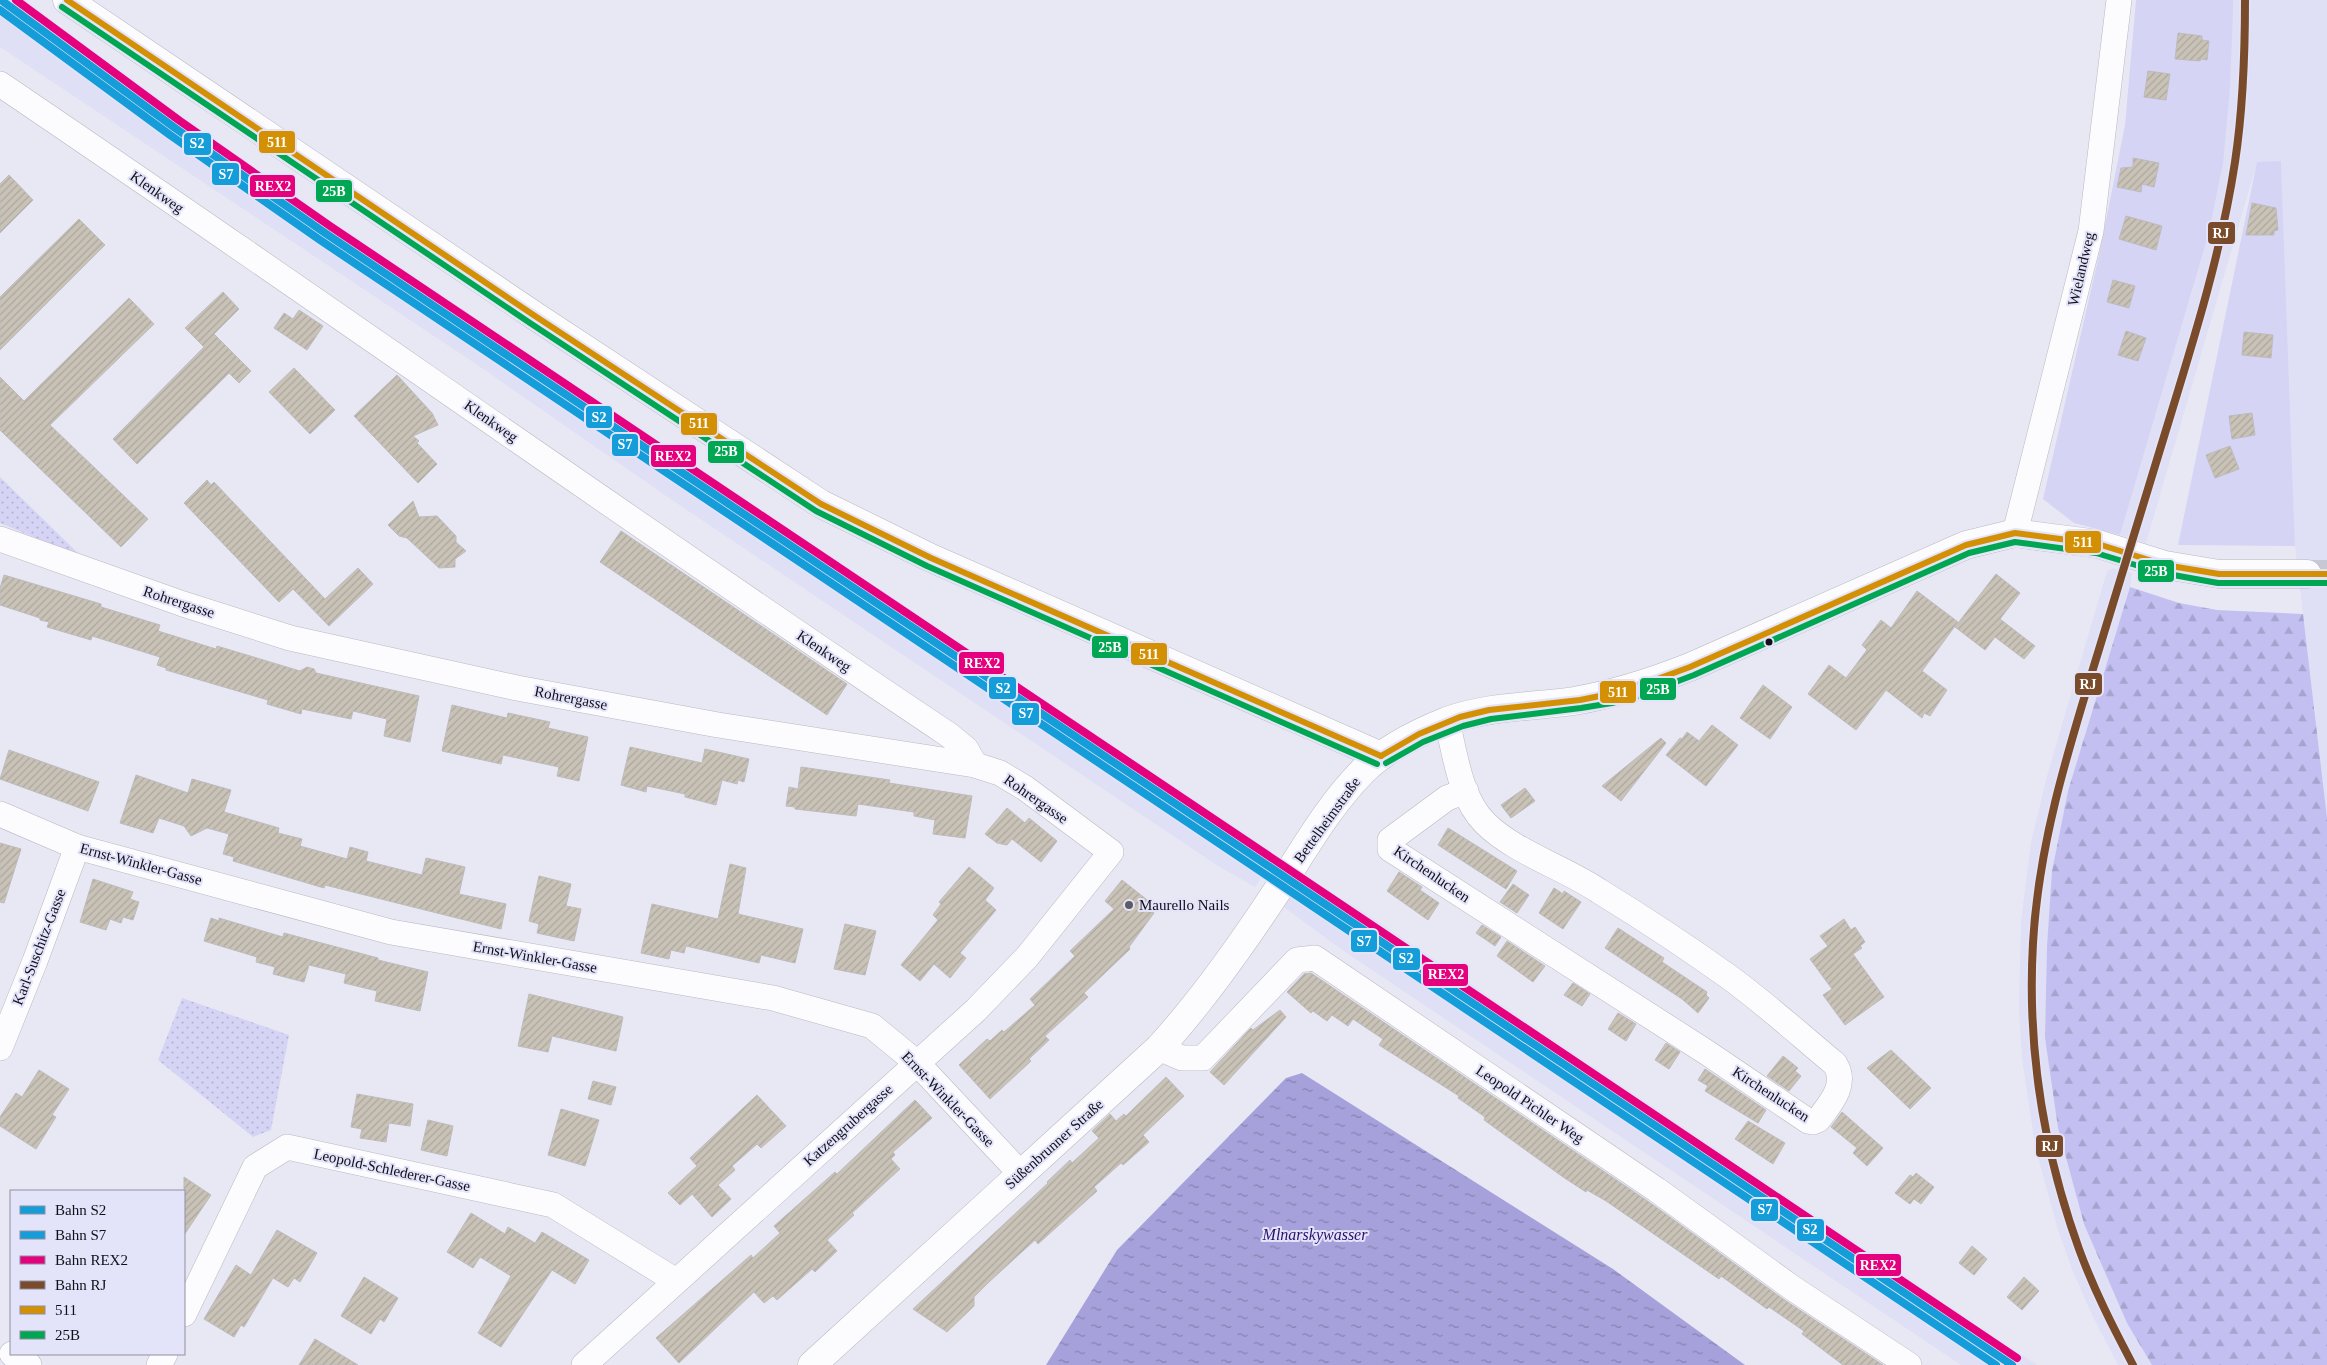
<svg xmlns="http://www.w3.org/2000/svg" width="2327" height="1365" font-family="Georgia,serif">
<defs>
<pattern id="grass-dots" width="8" height="8" patternUnits="userSpaceOnUse" patternTransform="scale(1.25)"><rect width="8" height="8" fill="#d5d4f5"/><path d="M2 2h.1M6 6h.1" fill="none" stroke="#b6b5d1" stroke-width="1.8" stroke-linecap="round"/></pattern>
<pattern id="forest-firs" width="22" height="20" patternUnits="userSpaceOnUse" patternTransform="scale(1.25)"><rect width="22" height="20" fill="#c3bff1"/><path d="M5 1l3.5 6h-7zM16 11l3.5 6h-7z" fill="#a6a3ce"/></pattern>
<pattern id="water-ripples" width="26" height="14" patternUnits="userSpaceOnUse" patternTransform="scale(1.25)"><rect width="26" height="14" fill="#a6a1da"/><path d="M2 4q2-2 4 0t4 0M15 11q2-2 4 0t4 0" fill="none" stroke="#8682b0"/></pattern>
<pattern id="building-hatch" width="6" height="6" patternUnits="userSpaceOnUse" patternTransform="scale(1.25)"><rect width="6" height="6" fill="#c9c2b7"/><path d="M-1 1l2-2M0 6l6-6M5 7l2-2" fill="none" stroke="#aca69d"/></pattern>
</defs>
<rect width="100%" height="100%" fill="#e8e8f5"/>
<g fill="#dfdff5">
<polygon points="0,0 9,0 209,146 676,462 1270,850 1275,857 1255,887 1218,866 672,500 479,366 0,47"/>
<polygon points="2233,0 2327,0 2327,818 2295,546 2281,161 2257,163 2146,543 2120,535 2208,236 2230,88"/>
<polygon points="2113,568 2132,573 2130,587 2068,791 2052,871 2047,946 2045,1038 2058,1128 2084,1224 2127,1322 2152,1365 2118,1365 2093,1317 2073,1272 2058,1230 2035,1146 2022,1058 2019,1010 2021,921 2031,842 2047,776 2107,571"/>
<polygon points="1301,874 1356,907 2037,1365 1961,1365 1338,947 1281,905"/>
</g>
<g fill="url(#grass-dots)">
<polygon points="0,477 82,557 0,523"/>
<polygon points="182,998 289,1035 271,1130 253,1137 158,1060"/>
</g>
<polygon fill="url(#forest-firs)" points="2130,587 2179,603 2217,610 2303,614 2327,818 2327,1365 2152,1365 2127,1323 2084,1224 2058,1128 2045,1038 2047,946 2052,871 2068,791"/>
<g fill="#d5d4f5">
<polygon points="2136,0 2233,0 2233,12 2230,88 2223,163 2208,236 2120,535 2074,523 2043,499 2099,255 2125,125"/>
<polygon points="2281,161 2295,546 2178,545 2257,162"/>
</g>
<polygon fill="url(#water-ripples)" points="1302,1073 1613,1269 1745,1365 1046,1365 1117,1250 1286,1078"/>
<g fill="url(#building-hatch)" stroke="#bdbbbd">
<polygon points="2178,33 2202,36 2202,40 2209,41 2207,60 2201,59 2200,61 2175,59"/>
<polygon points="2148,71 2170,74 2166,100 2144,97"/>
<polygon points="2133,158 2159,163 2154,187 2142,184 2141,192 2117,187 2121,168 2133,167"/>
<polygon points="9,175 33,200 0,233 0,184"/>
<polygon points="2252,203 2276,208 2278,230 2274,231 2274,235 2246,235"/>
<polygon points="2126,216 2162,226 2156,250 2119,239"/>
<polygon points="79,219 105,245 0,350 0,297"/>
<polygon points="2113,280 2135,286 2129,308 2107,302"/>
<polygon points="223,292 239,309 214,334 251,371 239,383 229,373 137,464 113,439 204,347 185,328"/>
<polygon points="129,298 154,324 50,425 148,519 121,547 0,430 0,377 24,401"/>
<polygon points="299,310 323,326 307,350 274,328 284,313 293,319"/>
<polygon points="2126,331 2146,338 2138,361 2118,355"/>
<polygon points="2244,332 2273,335 2271,358 2242,355"/>
<polygon points="294,368 335,410 310,434 269,392"/>
<polygon points="397,375 432,413 438,425 413,436 419,441 417,443 437,464 418,483 354,416"/>
<polygon points="2252,413 2255,435 2232,439 2229,416"/>
<polygon points="2230,446 2239,469 2215,478 2206,455"/>
<polygon points="207,480 211,485 214,482 325,599 358,568 373,584 329,626 293,589 279,602 184,503"/>
<polygon points="413,501 419,517 437,516 456,536 456,542 466,551 455,559 455,567 439,568 407,538 399,536 388,525"/>
<polygon points="621,531 847,684 827,715 600,562"/>
<polygon points="1996,574 2020,593 2000,619 2035,646 2024,659 1995,637 1985,650 1955,627"/>
<polygon points="4,575 101,604 101,607 160,625 158,631 216,649 217,646 300,671 307,667 314,669 316,673 419,696 410,742 384,736 387,719 353,711 351,719 302,709 301,714 267,704 268,700 166,670 166,668 157,665 160,657 92,636 91,640 47,627 49,622 40,620 40,618 0,605 0,588"/>
<polygon points="1917,591 1958,622 1922,671 1947,690 1930,716 1924,713 1922,718 1886,690 1856,730 1808,694 1829,665 1846,678 1867,650 1862,645 1881,620 1891,628"/>
<polygon points="1763,685 1792,707 1770,739 1740,718"/>
<polygon points="452,705 507,718 508,713 550,722 548,728 588,737 579,781 557,776 559,767 503,755 501,764 442,751"/>
<polygon points="1712,725 1738,745 1706,786 1666,755 1680,738 1682,739 1687,732 1699,741"/>
<polygon points="1661,738 1666,743 1621,801 1602,786"/>
<polygon points="630,747 702,763 705,749 749,759 744,782 738,780 737,784 722,780 716,805 685,797 685,794 647,786 646,792 621,785"/>
<polygon points="9,750 99,782 88,811 0,779"/>
<polygon points="801,767 890,780 889,783 972,796 965,838 933,834 935,820 914,816 914,812 858,804 856,816 795,809 795,807 786,806 789,787 798,789"/>
<polygon points="136,775 188,793 192,779 231,790 224,812 279,828 278,833 302,839 300,846 347,859 350,847 368,852 366,861 422,875 426,858 465,867 459,894 506,904 501,929 325,885 324,888 233,861 234,857 223,854 229,834 207,828 191,836 184,826 159,818 153,833 120,823"/>
<polygon points="1525,788 1535,801 1511,818 1501,805"/>
<polygon points="1007,808 1025,823 1029,818 1057,841 1041,862 1012,839 1007,845 997,843 985,834"/>
<polygon points="1448,828 1517,871 1506,889 1438,845"/>
<polygon points="0,843 21,849 4,903 0,902"/>
<polygon points="730,864 746,868 738,914 803,929 795,963 761,955 759,963 686,946 684,953 671,950 669,959 641,953 652,904 718,919"/>
<polygon points="969,867 994,888 985,900 996,910 960,953 966,958 950,978 934,964 920,981 901,965 938,920 933,915 941,904 939,902"/>
<polygon points="1399,872 1422,887 1420,890 1439,903 1428,920 1387,891"/>
<polygon points="539,876 571,884 566,906 581,909 574,941 537,933 539,924 529,921"/>
<polygon points="93,879 133,892 130,899 139,902 133,920 123,917 121,923 110,919 106,930 80,922"/>
<polygon points="1122,880 1151,903 1147,907 1154,913 1129,947 1130,949 1084,993 1088,997 1045,1036 1049,1040 1029,1059 1031,1061 990,1099 959,1065 987,1039 990,1041 1002,1030 1004,1032 1035,1005 1030,999 1075,956 1070,951 1114,909 1105,901"/>
<polygon points="1513,884 1529,895 1517,913 1500,902"/>
<polygon points="1554,888 1563,894 1564,891 1581,902 1563,929 1539,913"/>
<polygon points="211,918 219,921 219,918 283,937 284,933 378,958 378,960 428,972 420,1011 375,1001 377,991 344,983 346,974 309,965 304,982 273,974 275,967 256,962 257,957 204,941"/>
<polygon points="1844,919 1851,930 1855,927 1865,942 1860,946 1862,948 1853,954 1884,997 1845,1025 1823,995 1832,989 1810,959 1828,946 1820,936"/>
<polygon points="845,924 876,931 865,975 834,969"/>
<polygon points="1482,925 1501,937 1495,946 1476,933"/>
<polygon points="1618,928 1664,958 1662,962 1707,992 1706,995 1709,998 1698,1013 1682,999 1605,948"/>
<polygon points="1507,941 1545,966 1533,982 1497,956"/>
<polygon points="1311,973 1649,1202 1783,1299 1883,1365 1843,1365 1802,1334 1804,1331 1769,1307 1767,1309 1721,1276 1719,1279 1606,1201 1587,1190 1586,1192 1563,1177 1484,1120 1485,1117 1458,1098 1459,1096 1379,1045 1383,1039 1353,1019 1348,1026 1332,1015 1327,1021 1313,1011 1311,1013 1287,992 1304,974"/>
<polygon points="1573,983 1590,994 1582,1006 1564,995"/>
<polygon points="529,994 623,1017 616,1051 552,1036 548,1052 518,1046"/>
<polygon points="1280,1010 1286,1017 1224,1085 1210,1072 1251,1028 1253,1030"/>
<polygon points="1618,1013 1636,1024 1626,1041 1608,1029"/>
<polygon points="1666,1043 1680,1052 1669,1069 1655,1060"/>
<polygon points="1891,1050 1931,1088 1910,1109 1867,1068"/>
<polygon points="1783,1056 1798,1068 1795,1071 1801,1076 1789,1091 1767,1076"/>
<polygon points="1705,1069 1766,1110 1758,1123 1705,1091 1708,1086 1698,1080"/>
<polygon points="39,1070 69,1089 52,1115 56,1117 36,1149 0,1126 0,1117 16,1093 22,1097"/>
<polygon points="1166,1077 1184,1096 1143,1135 1149,1142 1123,1165 1121,1163 1094,1187 1097,1191 1038,1244 1035,1240 989,1282 974,1297 974,1306 947,1332 913,1309 1048,1183 1047,1182 1070,1160 1072,1163 1099,1138 1092,1131 1110,1114 1116,1121 1124,1114 1126,1116"/>
<polygon points="593,1081 616,1087 611,1105 588,1099"/>
<polygon points="357,1094 413,1104 410,1126 389,1123 386,1142 360,1138 362,1129 351,1127"/>
<polygon points="757,1095 786,1126 761,1148 757,1144 732,1166 735,1170 718,1185 731,1199 712,1217 692,1194 680,1205 668,1193 697,1166 690,1158"/>
<polygon points="915,1100 932,1118 893,1152 895,1155 891,1159 900,1169 852,1213 854,1215 827,1240 837,1251 815,1272 812,1269 777,1300 773,1296 764,1303 754,1292 679,1363 656,1338 751,1255 753,1258 780,1233 774,1226 835,1172 837,1174"/>
<polygon points="561,1109 599,1120 585,1166 548,1155"/>
<polygon points="1842,1112 1883,1148 1867,1166 1853,1153 1857,1148 1831,1127"/>
<polygon points="428,1120 453,1126 447,1156 421,1150"/>
<polygon points="1748,1121 1785,1143 1773,1164 1735,1139"/>
<polygon points="1916,1173 1934,1187 1921,1204 1914,1199 1910,1204 1895,1193 1910,1175 1913,1177"/>
<polygon points="184,1177 211,1195 184,1235"/>
<polygon points="471,1213 505,1234 508,1227 535,1243 542,1232 589,1260 575,1284 552,1270 501,1347 478,1333 511,1276 480,1257 473,1268 447,1252"/>
<polygon points="277,1230 317,1253 300,1282 294,1278 288,1287 273,1278 244,1327 241,1325 234,1337 204,1319 236,1265 251,1275"/>
<polygon points="1972,1246 1987,1259 1974,1275 1959,1263"/>
<polygon points="364,1277 398,1298 384,1322 380,1319 371,1334 341,1316"/>
<polygon points="2024,1277 2039,1291 2022,1310 2007,1297"/>
<polygon points="315,1339 358,1365 299,1365"/>
</g>
<g fill="none" stroke-linecap="round" stroke-linejoin="round">
<polyline stroke="#c8c8d4" stroke-width="28" stroke-dasharray="28 14" stroke-linecap="butt" points="2307,574 2327,574"/>
<defs>
<g id="minor">
<path d="M 0,84 C 318,299 630,522 949,735 L 966,749 L 975,765"/>
<polyline points="2015,533 2091,231 2119,0"/>
<polyline points="0,539 183,604 290,638 517,688 718,725 975,765 1000,773 1025,788 1111,852 1027,957 976,1010 584,1365"/>
<path d="M 1447,721 C 1455,754 1460,798 1485,823 C 1514,852 1565,868 1599,891 C 1643,918 1687,947 1729,977 C 1766,1004 1800,1035 1835,1064 C 1848,1085 1830,1104 1818,1120 L 1813,1122 L 1808,1121 L 1706,1052 L 1390,849 L 1390,840 L 1447,798 L 1466,791"/>
<polyline points="0,814 77,847 391,932 773,998 872,1026 917,1063 1021,1174"/>
<polyline points="0,1048 35,961 77,847"/>
<polyline points="1159,1048 1182,1058 1203,1058 1297,960 1315,958 1657,1190 1791,1287 1909,1365"/>
<polyline points="184,1314 255,1167 287,1147 553,1205 676,1281"/>
<polyline points="12,1354 29,1365"/>
<polyline points="159,1365 165,1354"/>
</g>
<g id="tertiary">
<polyline points="67,0 535,316 821,504 931,558 1381,756"/>
<path d="M 812,1365 L 1159,1048 C 1204,999 1243,943 1279,888 C 1305,848 1330,804 1363,771 C 1386,748 1417,733 1447,721 C 1488,706 1532,707 1574,701 C 1615,694 1652,682 1690,667 L 1966,545 L 2015,533 L 2098,544 L 2165,565 L 2219,574 L 2307,574"/>
</g>
</defs>
<use href="#minor" stroke="#b8b8c1" stroke-width="26"/>
<use href="#tertiary" stroke="#b8b8c1" stroke-width="29"/>
<use href="#minor" stroke="#fcfcfe" stroke-width="25"/>
<use href="#tertiary" stroke="#fcfcfe" stroke-width="28"/>
<defs>
<g id="bus-1">
<polyline points="67,0 535,316 821,504 931,558 1381,756"/>
<polyline points="1381,756 1419,734 1460,717 1489,710 1580,700 1610,694 1641,685 1690,667 1966,545 2015,533 2098,544 2165,565 2219,574 2327,574"/>
</g>
<g id="bus-2">
<polyline points="62,7 530,323 816,511 927,566 1377,764"/>
<polyline points="1386,763 1423,742 1463,726 1491,719 1581,708 1612,703 1644,694 1694,675 1969,553 2015,542 2096,553 2162,573 2218,583 2327,583"/>
</g>
</defs>
<use href="#bus-1" stroke="#e3e3fa" stroke-width="10"/>
<use href="#bus-2" stroke="#e3e3fa" stroke-width="10"/>
<use href="#bus-1" stroke="#d49004" stroke-width="6"/>
<use href="#bus-2" stroke="#00a651" stroke-width="6"/>
<defs>
<polyline id="rail-1" points="1,0 175,128 325,233 2012,1365"/>
<polyline id="rail-2" points="0,10 170,135 320,240 1996,1365"/>
<polyline id="rail-3" points="16,0 180,121 330,226 2017,1358"/>
<path id="rail-4" d="M 2133,1365 C 2113,1327 2094,1290 2079,1249 C 2044,1152 2027,1047 2033,943 C 2039,836 2073,735 2104,633 C 2125,566 2145,498 2166,430 C 2193,342 2221,254 2235,162 C 2243,109 2245,54 2245,0"/>
</defs>
<use href="#rail-1" stroke="#e3e3fa" stroke-width="11"/>
<use href="#rail-2" stroke="#e3e3fa" stroke-width="11"/>
<use href="#rail-3" stroke="#e3e3fa" stroke-width="11"/>
<use href="#rail-4" stroke="#e3e3fa" stroke-width="11"/>
<use href="#rail-1" stroke="#159dd9" stroke-width="8"/>
<use href="#rail-2" stroke="#159dd9" stroke-width="8"/>
<use href="#rail-3" stroke="#e5007d" stroke-width="8"/>
<use href="#rail-4" stroke="#7a4b2a" stroke-width="8"/>
</g>
<circle fill="#111018" stroke="#e3e3fa" stroke-width="2" cx="1769" cy="642" r="4.5"/>
<circle fill="#5c5c65" stroke="#e3e3fa" stroke-width="2" cx="1129" cy="905" r="5"/>
<g text-anchor="middle" dominant-baseline="central" stroke-width="4" stroke-linejoin="round" paint-order="stroke">
<g font-size="15" fill="#111018" stroke="#e3e3fa">
<text transform="translate(157 192) rotate(35)">Klenkweg</text>
<text transform="translate(2081 269) rotate(-77)">Wielandweg</text>
<text transform="translate(491 421) rotate(35)">Klenkweg</text>
<text transform="translate(179 602) rotate(18)">Rohrergasse</text>
<text transform="translate(824 651) rotate(34)">Klenkweg</text>
<text transform="translate(571 698) rotate(11)">Rohrergasse</text>
<text transform="translate(1036 799) rotate(35)">Rohrergasse</text>
<text transform="translate(1327 820) rotate(-54)">Bettelheimstraße</text>
<text transform="translate(141 864) rotate(15)">Ernst-Winkler-Gasse</text>
<text transform="translate(1432 874) rotate(34)">Kirchenlucken</text>
<text transform="translate(39 947) rotate(-69)">Karl-Suschitz-Gasse</text>
<text transform="translate(535 957) rotate(10)">Ernst-Winkler-Gasse</text>
<text transform="translate(1771 1094) rotate(33)">Kirchenlucken</text>
<text transform="translate(948 1099) rotate(46)">Ernst-Winkler-Gasse</text>
<text transform="translate(1530 1104) rotate(34)">Leopold Pichler Weg</text>
<text transform="translate(848 1125) rotate(-42)">Katzengrubergasse</text>
<text transform="translate(1054 1144) rotate(-42)">Süßenbrunner Straße</text>
<text transform="translate(392 1170) rotate(12)">Leopold-Schlederer-Gasse</text>
</g>
<g font-size="15" fill="#111018" stroke="#e3e3fa" text-anchor="start">
<text x="1139" y="905">Maurello Nails</text>
</g>
<g font-size="16" font-style="italic" fill="#2b0f6b" stroke="#e3e3fa">
<text x="1315" y="1234">Mlnarskywasser</text>
</g>
</g>
<g stroke="#e3e3fa" stroke-width="2">
<rect x="258" y="130" width="38" height="24" rx="5" fill="#d49004"/>
<rect x="183" y="132" width="29" height="24" rx="5" fill="#159dd9"/>
<rect x="211" y="162" width="29" height="24" rx="5" fill="#159dd9"/>
<rect x="249" y="174" width="47" height="24" rx="5" fill="#e5007d"/>
<rect x="315" y="179" width="38" height="24" rx="5" fill="#00a651"/>
<rect x="2207" y="221" width="29" height="24" rx="5" fill="#7a4b2a"/>
<rect x="585" y="405" width="28" height="24" rx="5" fill="#159dd9"/>
<rect x="680" y="412" width="38" height="24" rx="5" fill="#d49004"/>
<rect x="611" y="433" width="28" height="24" rx="5" fill="#159dd9"/>
<rect x="707" y="440" width="38" height="24" rx="5" fill="#00a651"/>
<rect x="650" y="444" width="47" height="24" rx="5" fill="#e5007d"/>
<rect x="2064" y="530" width="38" height="24" rx="5" fill="#d49004"/>
<rect x="2137" y="559" width="38" height="24" rx="5" fill="#00a651"/>
<rect x="1091" y="635" width="38" height="24" rx="5" fill="#00a651"/>
<rect x="1130" y="642" width="38" height="24" rx="5" fill="#d49004"/>
<rect x="958" y="651" width="47" height="24" rx="5" fill="#e5007d"/>
<rect x="2074" y="672" width="29" height="24" rx="5" fill="#7a4b2a"/>
<rect x="988" y="676" width="29" height="24" rx="5" fill="#159dd9"/>
<rect x="1639" y="677" width="38" height="24" rx="5" fill="#00a651"/>
<rect x="1599" y="680" width="38" height="24" rx="5" fill="#d49004"/>
<rect x="1011" y="702" width="29" height="24" rx="5" fill="#159dd9"/>
<rect x="1350" y="929" width="28" height="24" rx="5" fill="#159dd9"/>
<rect x="1392" y="947" width="29" height="24" rx="5" fill="#159dd9"/>
<rect x="1422" y="963" width="47" height="24" rx="5" fill="#e5007d"/>
<rect x="2035" y="1134" width="29" height="24" rx="5" fill="#7a4b2a"/>
<rect x="1750" y="1198" width="29" height="24" rx="5" fill="#159dd9"/>
<rect x="1796" y="1218" width="29" height="24" rx="5" fill="#159dd9"/>
<rect x="1855" y="1253" width="47" height="24" rx="5" fill="#e5007d"/>
</g>
<g font-size="14" text-anchor="middle" font-weight="bold" fill="#fff">
<text x="277" y="147">511</text>
<text x="197" y="148">S2</text>
<text x="226" y="179">S7</text>
<text x="273" y="191">REX2</text>
<text x="334" y="196">25B</text>
<text x="2221" y="238">RJ</text>
<text x="599" y="422">S2</text>
<text x="699" y="428">511</text>
<text x="625" y="449">S7</text>
<text x="726" y="456">25B</text>
<text x="673" y="461">REX2</text>
<text x="2083" y="547">511</text>
<text x="2156" y="576">25B</text>
<text x="1110" y="652">25B</text>
<text x="1149" y="659">511</text>
<text x="982" y="668">REX2</text>
<text x="2088" y="689">RJ</text>
<text x="1003" y="693">S2</text>
<text x="1658" y="694">25B</text>
<text x="1618" y="697">511</text>
<text x="1026" y="718">S7</text>
<text x="1364" y="946">S7</text>
<text x="1406" y="963">S2</text>
<text x="1446" y="979">REX2</text>
<text x="2050" y="1151">RJ</text>
<text x="1765" y="1214">S7</text>
<text x="1810" y="1234">S2</text>
<text x="1878" y="1270">REX2</text>
</g>
<rect x="10" y="1190" width="175" height="165" fill="#e3e3fa" stroke="#8f8fa0"/>
<rect x="20" y="1206" width="25" height="8" fill="#159dd9" stroke="#8f8fa0"/>
<text x="55" y="1215" font-size="15" fill="#111018">Bahn S2</text>
<rect x="20" y="1231" width="25" height="8" fill="#159dd9" stroke="#8f8fa0"/>
<text x="55" y="1240" font-size="15" fill="#111018">Bahn S7</text>
<rect x="20" y="1256" width="25" height="8" fill="#e5007d" stroke="#8f8fa0"/>
<text x="55" y="1265" font-size="15" fill="#111018">Bahn REX2</text>
<rect x="20" y="1281" width="25" height="8" fill="#7a4b2a" stroke="#8f8fa0"/>
<text x="55" y="1290" font-size="15" fill="#111018">Bahn RJ</text>
<rect x="20" y="1306" width="25" height="8" fill="#d49004" stroke="#8f8fa0"/>
<text x="55" y="1315" font-size="15" fill="#111018">511</text>
<rect x="20" y="1331" width="25" height="8" fill="#00a651" stroke="#8f8fa0"/>
<text x="55" y="1340" font-size="15" fill="#111018">25B</text>
</svg>
